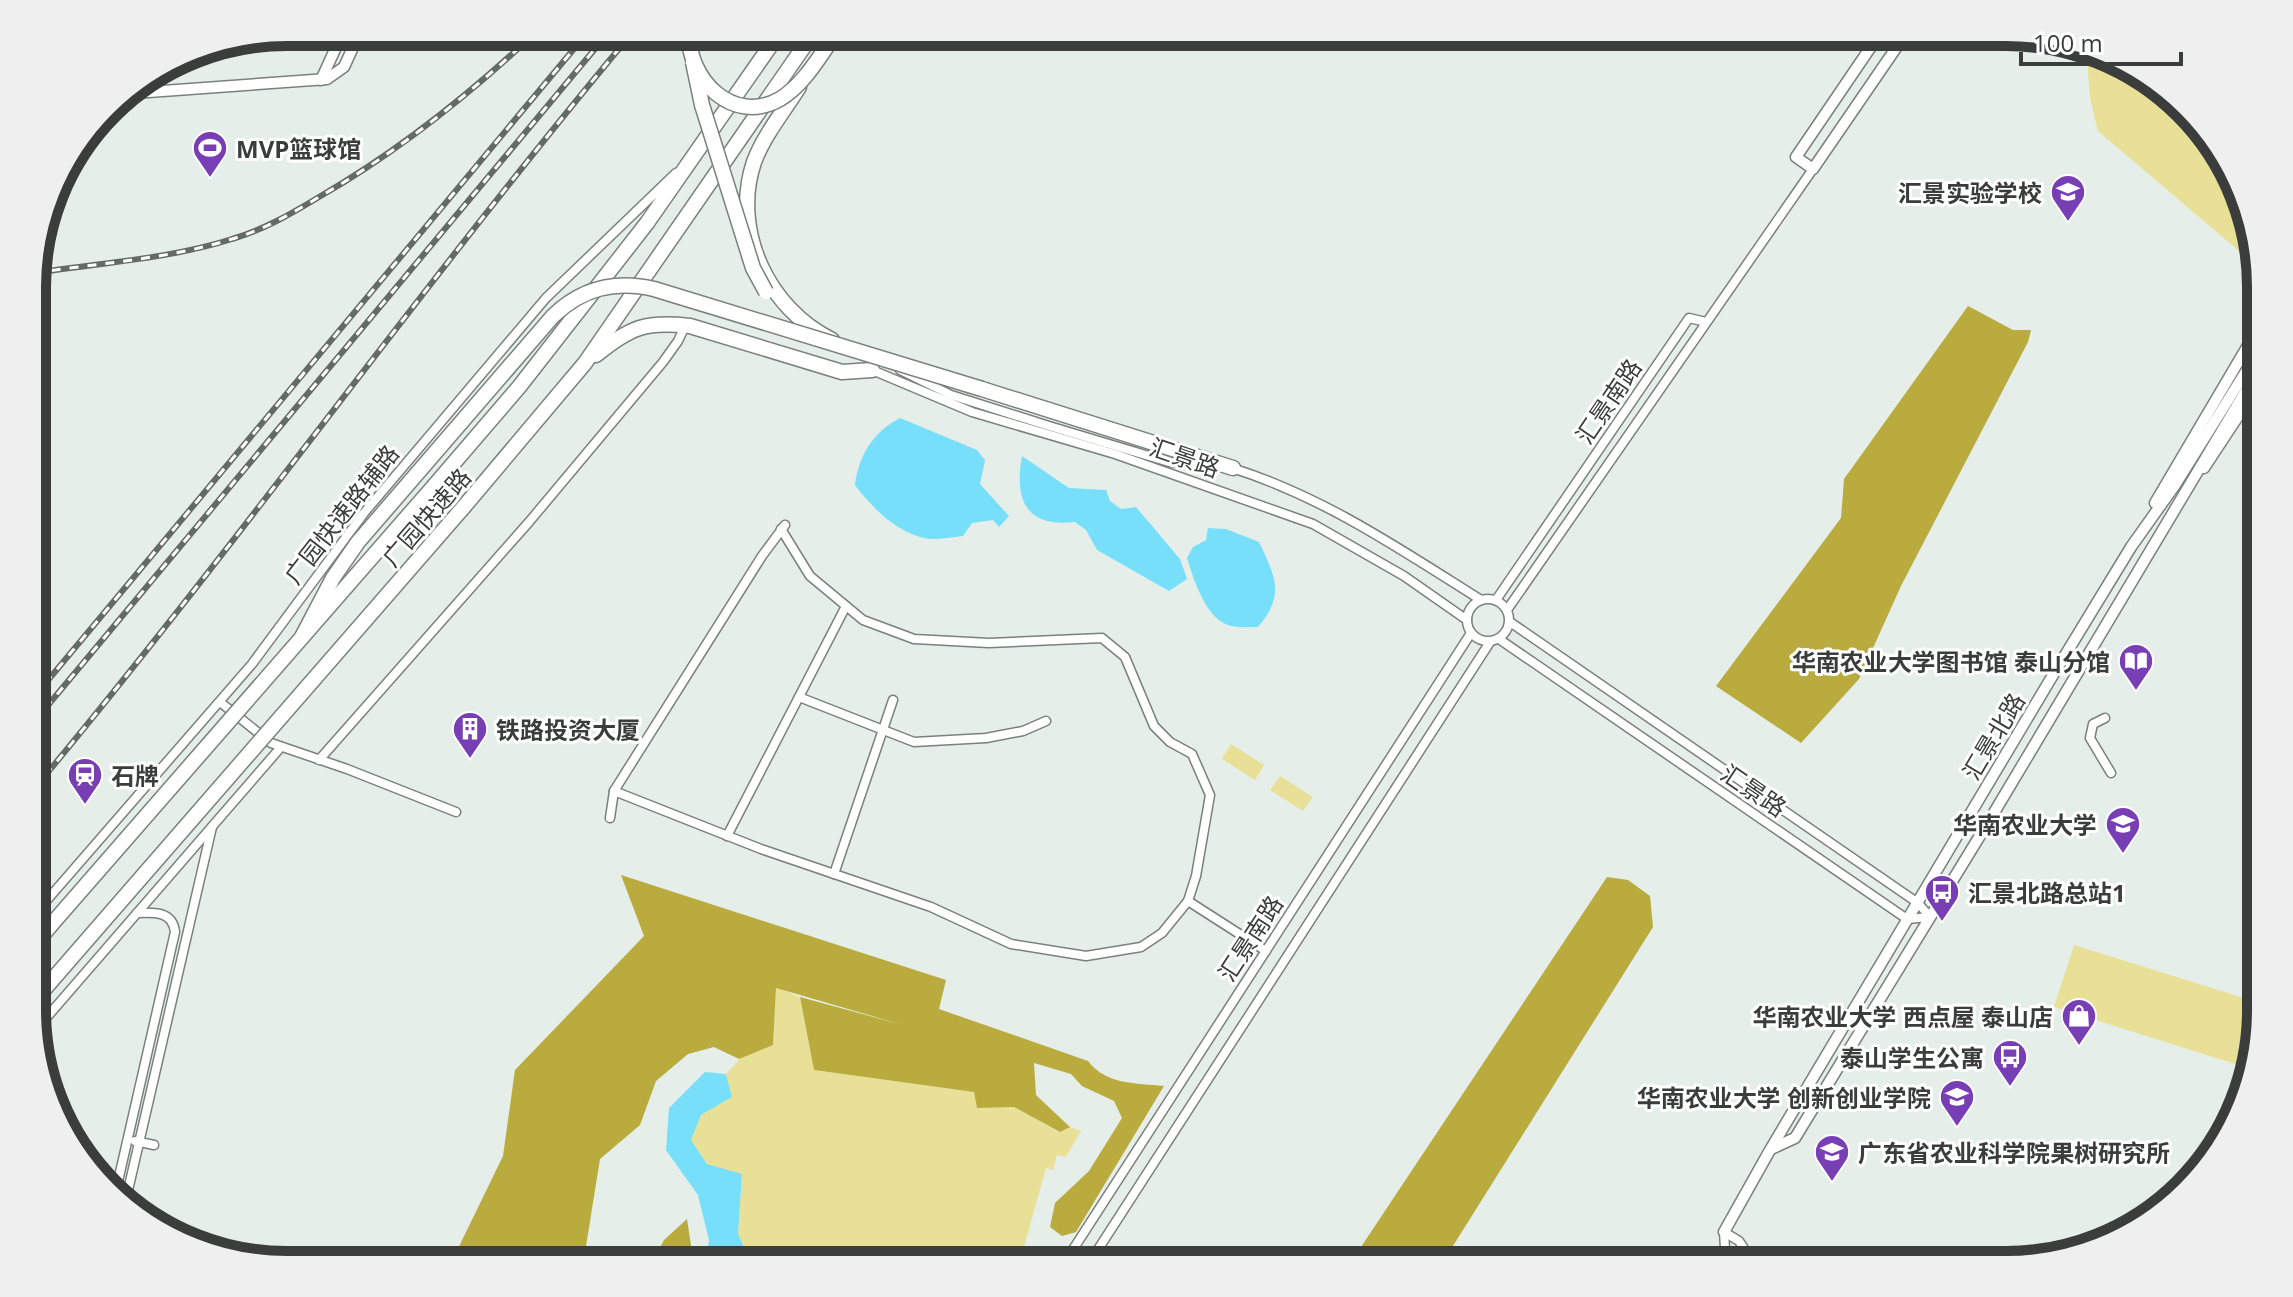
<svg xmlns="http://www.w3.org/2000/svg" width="2293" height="1297" font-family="'Open Sans','Noto Sans SC',sans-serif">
<rect width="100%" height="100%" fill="#e6eee9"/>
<g fill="#e9e097">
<polygon points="2082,52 2133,66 2218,146 2258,262 2252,262 2098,131 2090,98 2087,59"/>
<polygon points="1231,744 1264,765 1255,780 1222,759"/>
<polygon points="1280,776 1313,797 1303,811 1270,790"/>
<polygon points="2074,945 2260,1003 2260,1026 2248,1068 2054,1007"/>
<polygon points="776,987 800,997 814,1070 974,1092 977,1108 1014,1107 1059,1132 1070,1127 1081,1131 1066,1157 1057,1155 1053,1170 1046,1168 1019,1265 751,1265 738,1233 742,1175 707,1164 691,1140 701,1115 732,1097 726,1074 744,1054 773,1045"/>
</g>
<g fill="#b9ab3d">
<polygon points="1968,306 2013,330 2031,330 2028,342 1901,586 1859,679 1801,743 1716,686 1841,518 1844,479"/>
<path d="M 621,875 L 946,980 L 939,1009 L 1088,1061 C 1106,1085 1136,1083 1164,1086 L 1076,1232 L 1062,1236 L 1050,1227 L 1055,1203 L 1089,1171 L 1122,1118 L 1114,1101 L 1082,1086 L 1071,1074 L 1034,1063 L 1036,1095 L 1070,1127 L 1060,1132 L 1014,1107 L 977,1108 L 974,1092 L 814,1070 L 800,997 L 903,1025 L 776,988 L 773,1045 L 739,1059 L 714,1047 L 688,1054 L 656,1081 L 640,1125 L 600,1159 L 583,1265 L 450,1265 L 503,1156 L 515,1070 L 644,936 Z"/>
<polygon points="1607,877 1628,880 1650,896 1653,927 1441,1265 1349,1265"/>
<polygon points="687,1219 694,1265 651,1265 664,1240"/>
</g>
<g fill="#77dffa">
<path d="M 900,418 L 977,450 L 985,460 L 980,484 L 1009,516 L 999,527 L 993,520 L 972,523 L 963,536 C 953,537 941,539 931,539 C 900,536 872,508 855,485 C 859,455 873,432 900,418 Z"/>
<path d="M 1022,456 L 1069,488 L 1106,490 L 1110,501 L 1121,509 L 1136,507 L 1180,559 L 1187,579 L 1169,591 L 1097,550 L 1086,530 L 1075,522 C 1026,528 1014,500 1022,456 Z"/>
<path d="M 1208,528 L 1226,529 L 1259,542 C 1276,578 1285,595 1258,627 C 1250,627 1239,628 1231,626 C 1206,620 1194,580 1187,558 L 1193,547 L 1206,540 Z"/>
<polygon points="705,1072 726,1074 732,1097 701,1115 691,1140 707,1164 742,1174 738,1233 751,1265 705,1265 709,1240 698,1195 666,1150 669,1108"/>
</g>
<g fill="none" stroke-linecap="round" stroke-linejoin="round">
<defs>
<g id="minor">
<polyline points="872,370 972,412 1115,454 1313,524 1404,576 1467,620"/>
<polyline points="900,370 951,395 1049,426 1169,462 1214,467"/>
<polyline points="2259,433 2260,434"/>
<path d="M 1232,468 C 1324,497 1400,549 1481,600"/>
<circle cx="1488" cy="620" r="21"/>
<polyline points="1496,600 1689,318 1706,322"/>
<polyline points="1507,610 1813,169"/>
<polyline points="1510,622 1918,903 1930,917"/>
<polyline points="1499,639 1907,919 1930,917"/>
<polyline points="799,697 914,742 986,738 1023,731 1046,721"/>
<polyline points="220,702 271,743 347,769 456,812"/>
<polyline points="2105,718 2093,724 2090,738 2111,773"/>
<polyline points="319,760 529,522 663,362 678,341 685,326"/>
<polyline points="614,791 761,849 931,907 1011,944 1086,956 1141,947 1162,933 1188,901 1196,876 1210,795 1192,754 1170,742 1154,726 1125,657 1102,638 989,643 914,639 863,620 810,576 781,529"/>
<polyline points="610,818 614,791 762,556 785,525"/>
<polyline points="727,836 846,606"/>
<polyline points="834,874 893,700"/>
<polyline points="1188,901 1266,951"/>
<polyline points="34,915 252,664 364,513 546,298 676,173"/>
<polyline points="34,1032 281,747"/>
<polyline points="135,1141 154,1145"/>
<path d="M 116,1190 L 175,932 C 173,911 153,912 137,913"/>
<polyline points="126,1199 212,827"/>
<polyline points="1724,1232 1739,1241 1755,1265"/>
<polyline points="1724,1232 1726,1265"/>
<polyline points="1063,1265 1471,633"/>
<polyline points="1088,1265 1490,642"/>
</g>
<g id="tertiary">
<polyline points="1881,32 1796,157 1813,169 1907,32"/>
<polyline points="321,80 343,32"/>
<polyline points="121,94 327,79 344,67 360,32"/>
<polyline points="2204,468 2260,383"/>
<polyline points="2155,503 2260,325"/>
<polyline points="1771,1149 1795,1138 1992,816 2260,367"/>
<polyline points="1724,1232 1770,1150 2050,680 2131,547 2175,485 2260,349"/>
</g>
<g id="trunk">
<path d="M 799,87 C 784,111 764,135 754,162 C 731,230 768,309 832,340"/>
<path d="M 596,355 C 632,327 644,321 690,326 L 842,372 L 872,370"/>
<polyline points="982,389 1233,468"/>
<polyline points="434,486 519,387 647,223 780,32"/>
<polyline points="462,509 585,363 814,32"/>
<polyline points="34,945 51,925"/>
<polyline points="34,1001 80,948"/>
</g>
</defs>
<use href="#minor" stroke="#7a817d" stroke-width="11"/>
<use href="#tertiary" stroke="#7a817d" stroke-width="13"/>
<use href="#trunk" stroke="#7a817d" stroke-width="17"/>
<use href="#minor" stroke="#fff" stroke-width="8"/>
<use href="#tertiary" stroke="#fff" stroke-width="10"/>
<use href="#trunk" stroke="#fff" stroke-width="14"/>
<defs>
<g id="rail">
<path d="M 34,273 C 99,263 169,259 232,239 C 263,230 291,214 319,197 C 399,151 469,95 536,32"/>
<polyline points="34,697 588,32"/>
<polyline points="34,722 609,32"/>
<path d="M 34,789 C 240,542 426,279 633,32"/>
</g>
</defs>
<use href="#rail" stroke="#656a67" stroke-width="6"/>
<use href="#rail" stroke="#fff" stroke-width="3" stroke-dasharray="9" stroke-linecap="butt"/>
<defs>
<g id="trunk-bridge">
<path d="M 689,32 C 687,79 733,126 780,99 C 805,84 820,55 837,32"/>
<polyline points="693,62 702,105 753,268 766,292"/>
<path d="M 302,637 L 333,578 L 358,542 L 553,316 C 582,288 615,280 654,289 L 982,389"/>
<polyline points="51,925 434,486"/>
<polyline points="80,948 462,509"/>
</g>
</defs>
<use href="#trunk-bridge" stroke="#7a817d" stroke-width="17" stroke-linecap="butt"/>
<use href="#trunk-bridge" stroke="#fff" stroke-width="14"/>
</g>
<defs>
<symbol id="stadium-pin" viewBox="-11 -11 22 30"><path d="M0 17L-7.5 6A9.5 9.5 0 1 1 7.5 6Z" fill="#783eb4" stroke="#fff"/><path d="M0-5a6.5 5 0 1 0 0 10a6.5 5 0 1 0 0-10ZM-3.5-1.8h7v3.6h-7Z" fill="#fff"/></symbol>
<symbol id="school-pin" viewBox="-11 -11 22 30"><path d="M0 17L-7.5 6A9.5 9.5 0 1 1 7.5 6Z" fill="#783eb4" stroke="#fff"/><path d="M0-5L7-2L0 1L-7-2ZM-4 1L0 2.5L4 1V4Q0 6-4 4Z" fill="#fff"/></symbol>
<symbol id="library-pin" viewBox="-11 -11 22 30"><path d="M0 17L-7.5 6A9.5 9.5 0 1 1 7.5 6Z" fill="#783eb4" stroke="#fff"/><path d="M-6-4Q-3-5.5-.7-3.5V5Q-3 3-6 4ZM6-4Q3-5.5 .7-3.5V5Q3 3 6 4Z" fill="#fff"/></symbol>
<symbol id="building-pin" viewBox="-11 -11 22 30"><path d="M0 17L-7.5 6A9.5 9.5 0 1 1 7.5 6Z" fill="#783eb4" stroke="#fff"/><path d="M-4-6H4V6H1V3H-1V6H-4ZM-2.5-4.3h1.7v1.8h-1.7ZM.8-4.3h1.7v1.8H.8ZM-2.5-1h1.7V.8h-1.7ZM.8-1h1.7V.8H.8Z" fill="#fff"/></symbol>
<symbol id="station-pin" viewBox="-11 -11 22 30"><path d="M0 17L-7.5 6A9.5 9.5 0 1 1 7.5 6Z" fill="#783eb4" stroke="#fff"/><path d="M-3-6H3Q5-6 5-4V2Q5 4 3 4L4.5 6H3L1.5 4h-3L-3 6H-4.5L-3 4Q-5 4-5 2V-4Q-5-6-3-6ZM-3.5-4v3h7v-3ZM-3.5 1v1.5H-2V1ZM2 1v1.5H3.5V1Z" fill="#fff"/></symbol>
<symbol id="university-pin" viewBox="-11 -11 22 30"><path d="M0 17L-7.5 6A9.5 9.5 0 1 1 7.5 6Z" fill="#783eb4" stroke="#fff"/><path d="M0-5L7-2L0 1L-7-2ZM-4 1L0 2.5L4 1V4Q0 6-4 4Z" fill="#fff"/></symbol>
<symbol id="bus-pin" viewBox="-11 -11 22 30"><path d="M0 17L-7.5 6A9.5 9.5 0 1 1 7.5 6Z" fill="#783eb4" stroke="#fff"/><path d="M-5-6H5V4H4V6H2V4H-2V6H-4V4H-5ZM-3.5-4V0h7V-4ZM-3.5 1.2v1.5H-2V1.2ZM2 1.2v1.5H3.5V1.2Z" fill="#fff"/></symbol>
<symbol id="shop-pin" viewBox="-11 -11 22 30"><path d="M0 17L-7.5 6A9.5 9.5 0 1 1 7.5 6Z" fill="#783eb4" stroke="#fff"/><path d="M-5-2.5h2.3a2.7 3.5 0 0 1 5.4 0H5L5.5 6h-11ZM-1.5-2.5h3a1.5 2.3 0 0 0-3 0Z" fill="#fff"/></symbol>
</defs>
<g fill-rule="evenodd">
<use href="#stadium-pin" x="190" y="128" width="40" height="54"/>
<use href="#school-pin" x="2048" y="172" width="40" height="54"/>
<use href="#library-pin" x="2116" y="641" width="40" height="54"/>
<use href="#building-pin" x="450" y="709" width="40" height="54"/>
<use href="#station-pin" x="65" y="755" width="40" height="54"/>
<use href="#university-pin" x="2103" y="804" width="40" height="54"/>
<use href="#bus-pin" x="1922" y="872" width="40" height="54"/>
<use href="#shop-pin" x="2059" y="996" width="40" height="54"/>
<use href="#bus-pin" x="1990" y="1037" width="40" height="54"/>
<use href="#university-pin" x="1937" y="1077" width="40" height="54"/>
<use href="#university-pin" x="1812" y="1132" width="40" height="54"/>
</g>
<g text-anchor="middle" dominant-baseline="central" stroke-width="6" stroke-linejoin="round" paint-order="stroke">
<g font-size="24" font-weight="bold" fill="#3a3d3b" stroke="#fff" text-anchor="end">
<text x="236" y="148" text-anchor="start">MVP篮球馆</text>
<text x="2042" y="192">汇景实验学校</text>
<text x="2110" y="661">华南农业大学图书馆 泰山分馆</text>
<text x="496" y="729" text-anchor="start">铁路投资大厦</text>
<text x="111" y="775" text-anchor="start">石牌</text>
<text x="2097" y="824">华南农业大学</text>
<text x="1968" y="892" text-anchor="start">汇景北路总站1</text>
<text x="2053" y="1016">华南农业大学 西点屋 泰山店</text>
<text x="1984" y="1057">泰山学生公寓</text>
<text x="1931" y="1097">华南农业大学 创新创业学院</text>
<text x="1858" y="1152" text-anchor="start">广东省农业科学院果树研究所</text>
</g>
<g font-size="24" fill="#3a3d3b" stroke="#fff">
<text transform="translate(1608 401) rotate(-56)">汇景南路</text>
<text transform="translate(1185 457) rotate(19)">汇景路</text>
<text transform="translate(341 514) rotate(-52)">广园快速路辅路</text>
<text transform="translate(426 517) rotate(-49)">广园快速路</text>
<text transform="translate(1993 736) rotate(-59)">汇景北路</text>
<text transform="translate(1754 790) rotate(34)">汇景路</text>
<text transform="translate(1250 938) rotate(-57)">汇景南路</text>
</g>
</g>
<path d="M0 0H2293V1297H0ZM287 46H2006A241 241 0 0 1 2247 287V1010A241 241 0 0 1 2006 1251H287A241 241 0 0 1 46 1010V287A241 241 0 0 1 287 46Z" fill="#efefef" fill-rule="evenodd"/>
<path fill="none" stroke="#3a3d3b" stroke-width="10" d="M287 46H2006A241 241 0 0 1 2247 287V1010A241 241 0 0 1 2006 1251H287A241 241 0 0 1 46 1010V287A241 241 0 0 1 287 46Z"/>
<path d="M2021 52v12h160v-12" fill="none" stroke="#3a3d3b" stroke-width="4"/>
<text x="2033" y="52" font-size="24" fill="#3a3d3b" stroke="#ffffff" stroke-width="6" paint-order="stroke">100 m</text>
</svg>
